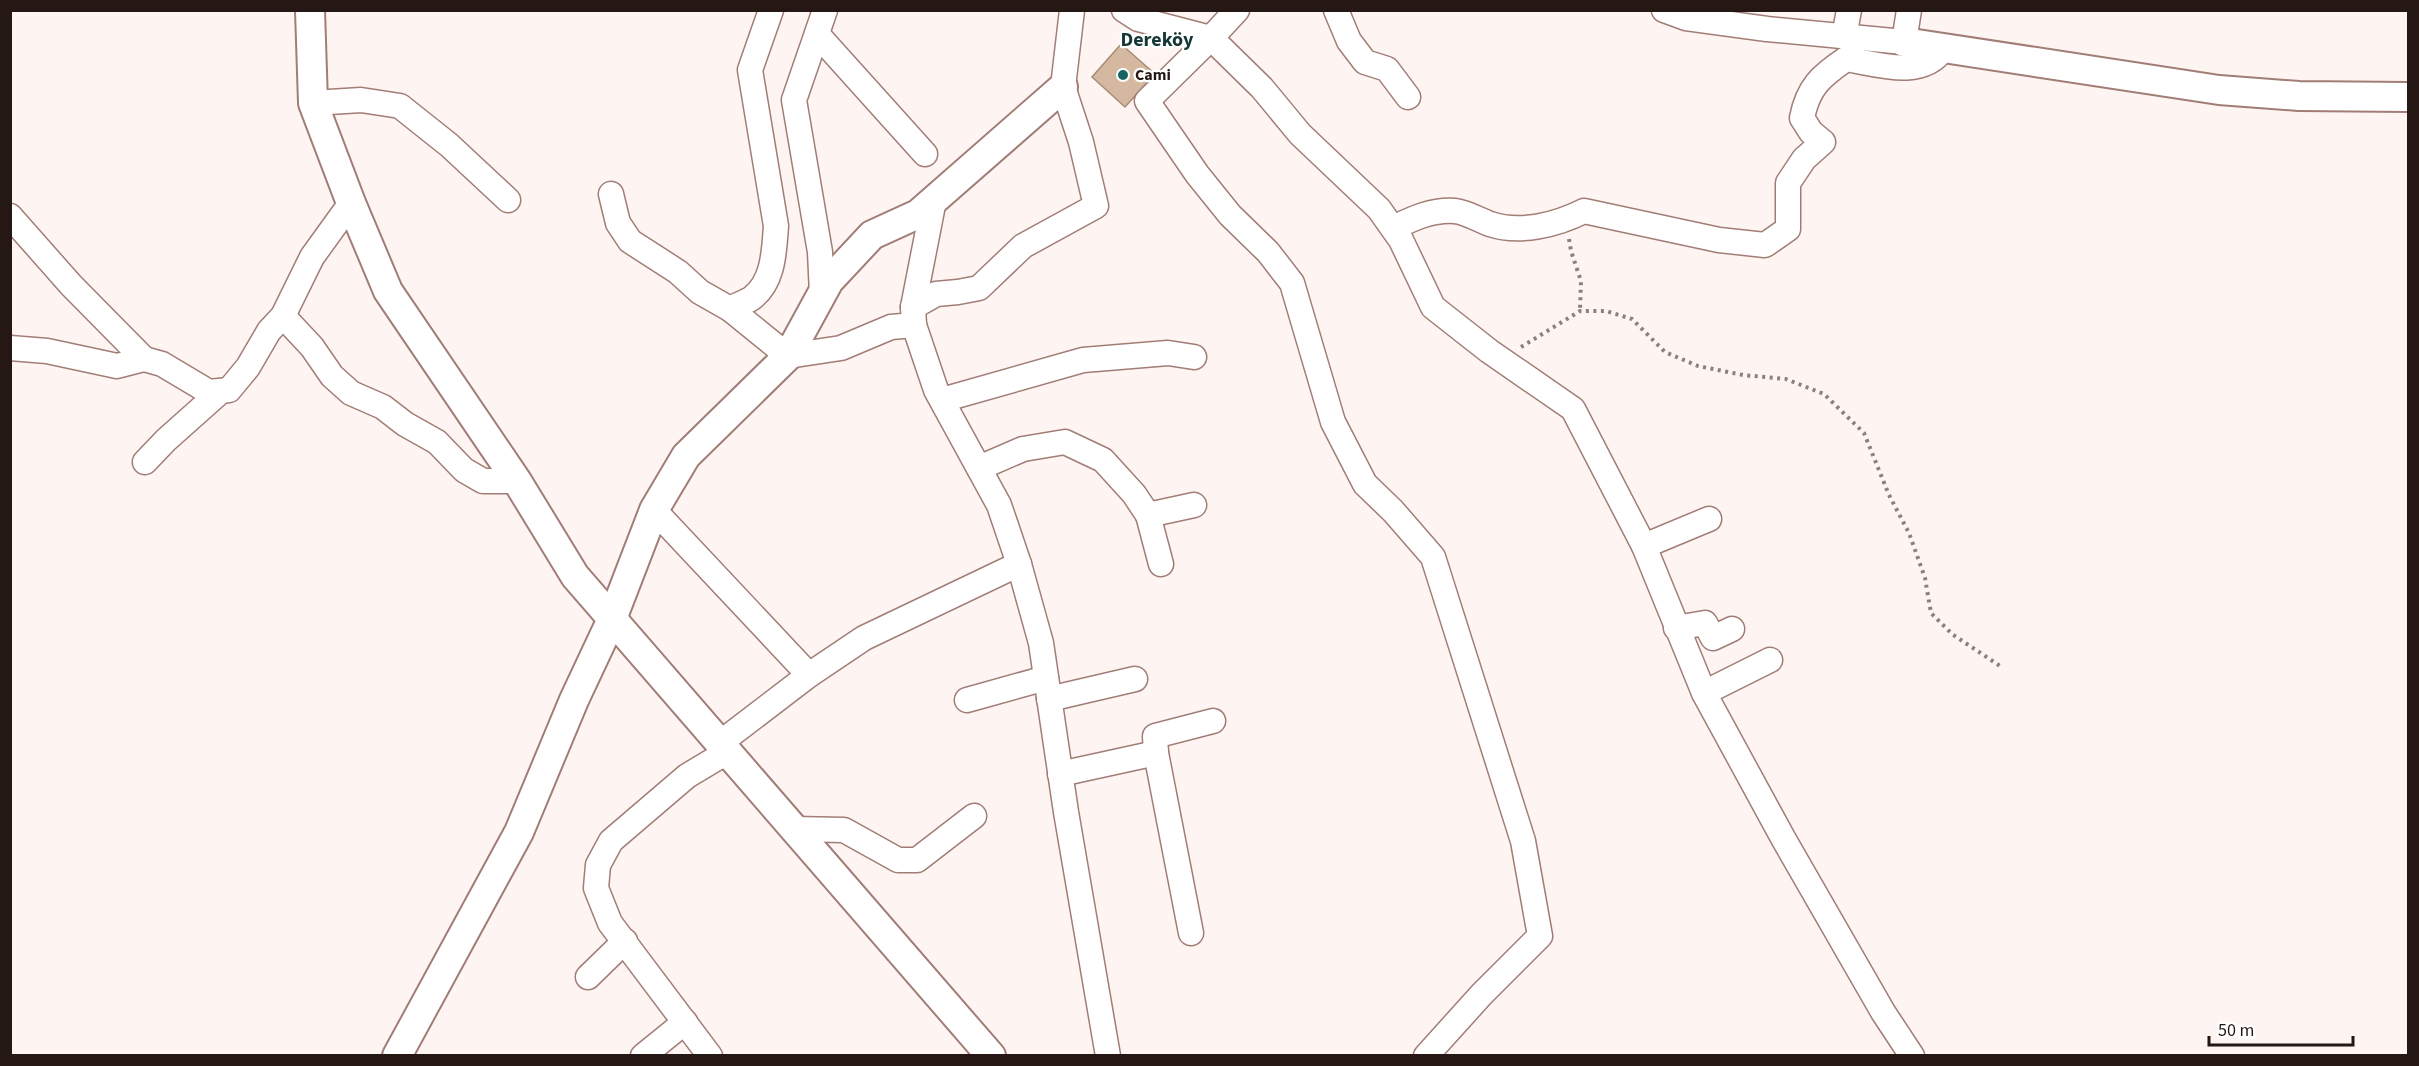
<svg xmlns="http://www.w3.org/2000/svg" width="2419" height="1066" font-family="'Source Sans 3',sans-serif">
<rect width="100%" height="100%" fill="#fef5f3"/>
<polygon fill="#d4b89f" stroke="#a68c74" stroke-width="1.5" points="1121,44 1155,74 1125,107 1092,77"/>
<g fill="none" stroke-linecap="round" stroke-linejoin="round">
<defs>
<g id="minor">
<polyline points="1124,10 1138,19 1211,38"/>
<polyline points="1237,10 1211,38 1262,88 1300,134 1379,209 1401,240 1433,307 1489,351 1573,409 1644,546 1704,693 1783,838 1883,1012 1912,1056"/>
<polyline points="1336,10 1349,41 1365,62 1387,69 1408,97"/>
<polyline points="1664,10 1686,18 1767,29 1904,42 1909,10"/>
<polyline points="817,34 925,154"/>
<polyline points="1844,37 1849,10"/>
<polyline points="1211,38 1147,101 1197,174 1230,215 1268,252 1292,283 1333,422 1365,484 1393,511 1433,557 1523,841 1540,936 1481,995 1426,1056"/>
<polyline points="313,103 361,100 400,106 449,145 508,200"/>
<polyline points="611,194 618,223 630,241 678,272 700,292 730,309 788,356 841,348 891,327 914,325"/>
<polyline points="934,200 913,307 914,325 936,390 999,505 1019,564 1041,643 1066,812 1108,1056"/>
<polyline points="10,216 71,285 144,359"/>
<path d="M 1393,228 C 1412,219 1432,209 1455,211 C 1466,212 1479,220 1490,224 C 1520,234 1556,225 1584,211 L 1719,240 L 1765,245 L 1788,229 L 1788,183 L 1804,159 L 1823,142 L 1811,132 L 1802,118 C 1808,87 1821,76 1846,59 C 1877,64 1922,80 1943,49"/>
<polyline points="822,294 820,252 794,100 825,10"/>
<polyline points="913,307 936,294 958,292 979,288 1023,246 1096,206 1081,142 1063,87 1072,10"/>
<path d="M 730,309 C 737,305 746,302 752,298 C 774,281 774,251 776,226 L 750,70 L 771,10"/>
<polyline points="283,316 312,347 332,376 351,393 383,407 405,424 437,442 464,470 483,481 517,481"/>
<polyline points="10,348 47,351 117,366 144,359 162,364 209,392 229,390 248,367 269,331 283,316 312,257 351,203"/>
<polyline points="942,400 1083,360 1168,353 1194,357"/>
<polyline points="145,462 166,440 221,391"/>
<polyline points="979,468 1023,449 1065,442 1103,460 1134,494 1148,515 1194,505"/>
<polyline points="654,510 809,675"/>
<polyline points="1148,515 1161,564"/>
<polyline points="1644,546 1709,519"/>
<polyline points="1676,628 1705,623 1713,638 1732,629"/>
<polyline points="1704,693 1770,660"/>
<polyline points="1049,699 1135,679"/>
<polyline points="967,700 1046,678"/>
<polyline points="720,743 809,675 864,638 1019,564"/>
<polyline points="1156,753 1191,933"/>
<polyline points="1060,774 1156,753 1155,736 1213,721"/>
<polyline points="794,829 844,830 898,860 917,860 974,816"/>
<polyline points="588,977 625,941"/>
<polyline points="643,1056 685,1022"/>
<polyline points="710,1056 610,923 596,888 598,865 611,841 687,776 727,752"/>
</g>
<g id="tertiary">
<polyline points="310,10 313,103 351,203 388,291 517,481 575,576 991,1056"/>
<polyline points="1904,42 2219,90 2299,96 2408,97"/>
<polyline points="397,1056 519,832 574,700 612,619 654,510 686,456 788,356 829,281 872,235 918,214 1063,87"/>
</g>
</defs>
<use href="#minor" stroke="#a17d76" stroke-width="27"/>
<use href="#tertiary" stroke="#a17d76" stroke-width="32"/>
<g stroke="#8b807d" stroke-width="4" stroke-dasharray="3 4.5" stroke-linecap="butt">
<polyline points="1569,239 1571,251 1581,281 1580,311"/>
<polyline points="1521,347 1580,311 1606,311 1632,319 1665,352 1698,366 1743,375 1786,379 1824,394 1864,433 1889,495 1909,533 1925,578 1931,613 1952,634 2003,668"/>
</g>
<use href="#minor" stroke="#fff" stroke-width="24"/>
<use href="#tertiary" stroke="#fff" stroke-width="28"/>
</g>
<circle fill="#156462" stroke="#fff" stroke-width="2" cx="1123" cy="75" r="6"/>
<g text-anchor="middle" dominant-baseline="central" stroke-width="4.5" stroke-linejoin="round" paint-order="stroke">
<g font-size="16" font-weight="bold" fill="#251714" stroke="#fff" text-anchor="start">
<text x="1135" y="75">Cami</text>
</g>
<g font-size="20" font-weight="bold" fill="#153837" stroke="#fff">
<text x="1157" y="40">Dereköy</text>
</g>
</g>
<rect width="2419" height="1066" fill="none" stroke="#251714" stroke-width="24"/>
<path d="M2209 1036v9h144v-9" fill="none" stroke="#251714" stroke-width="3"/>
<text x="2218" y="1036" font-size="18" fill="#251714" stroke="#ffffff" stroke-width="4.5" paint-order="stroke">50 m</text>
</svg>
